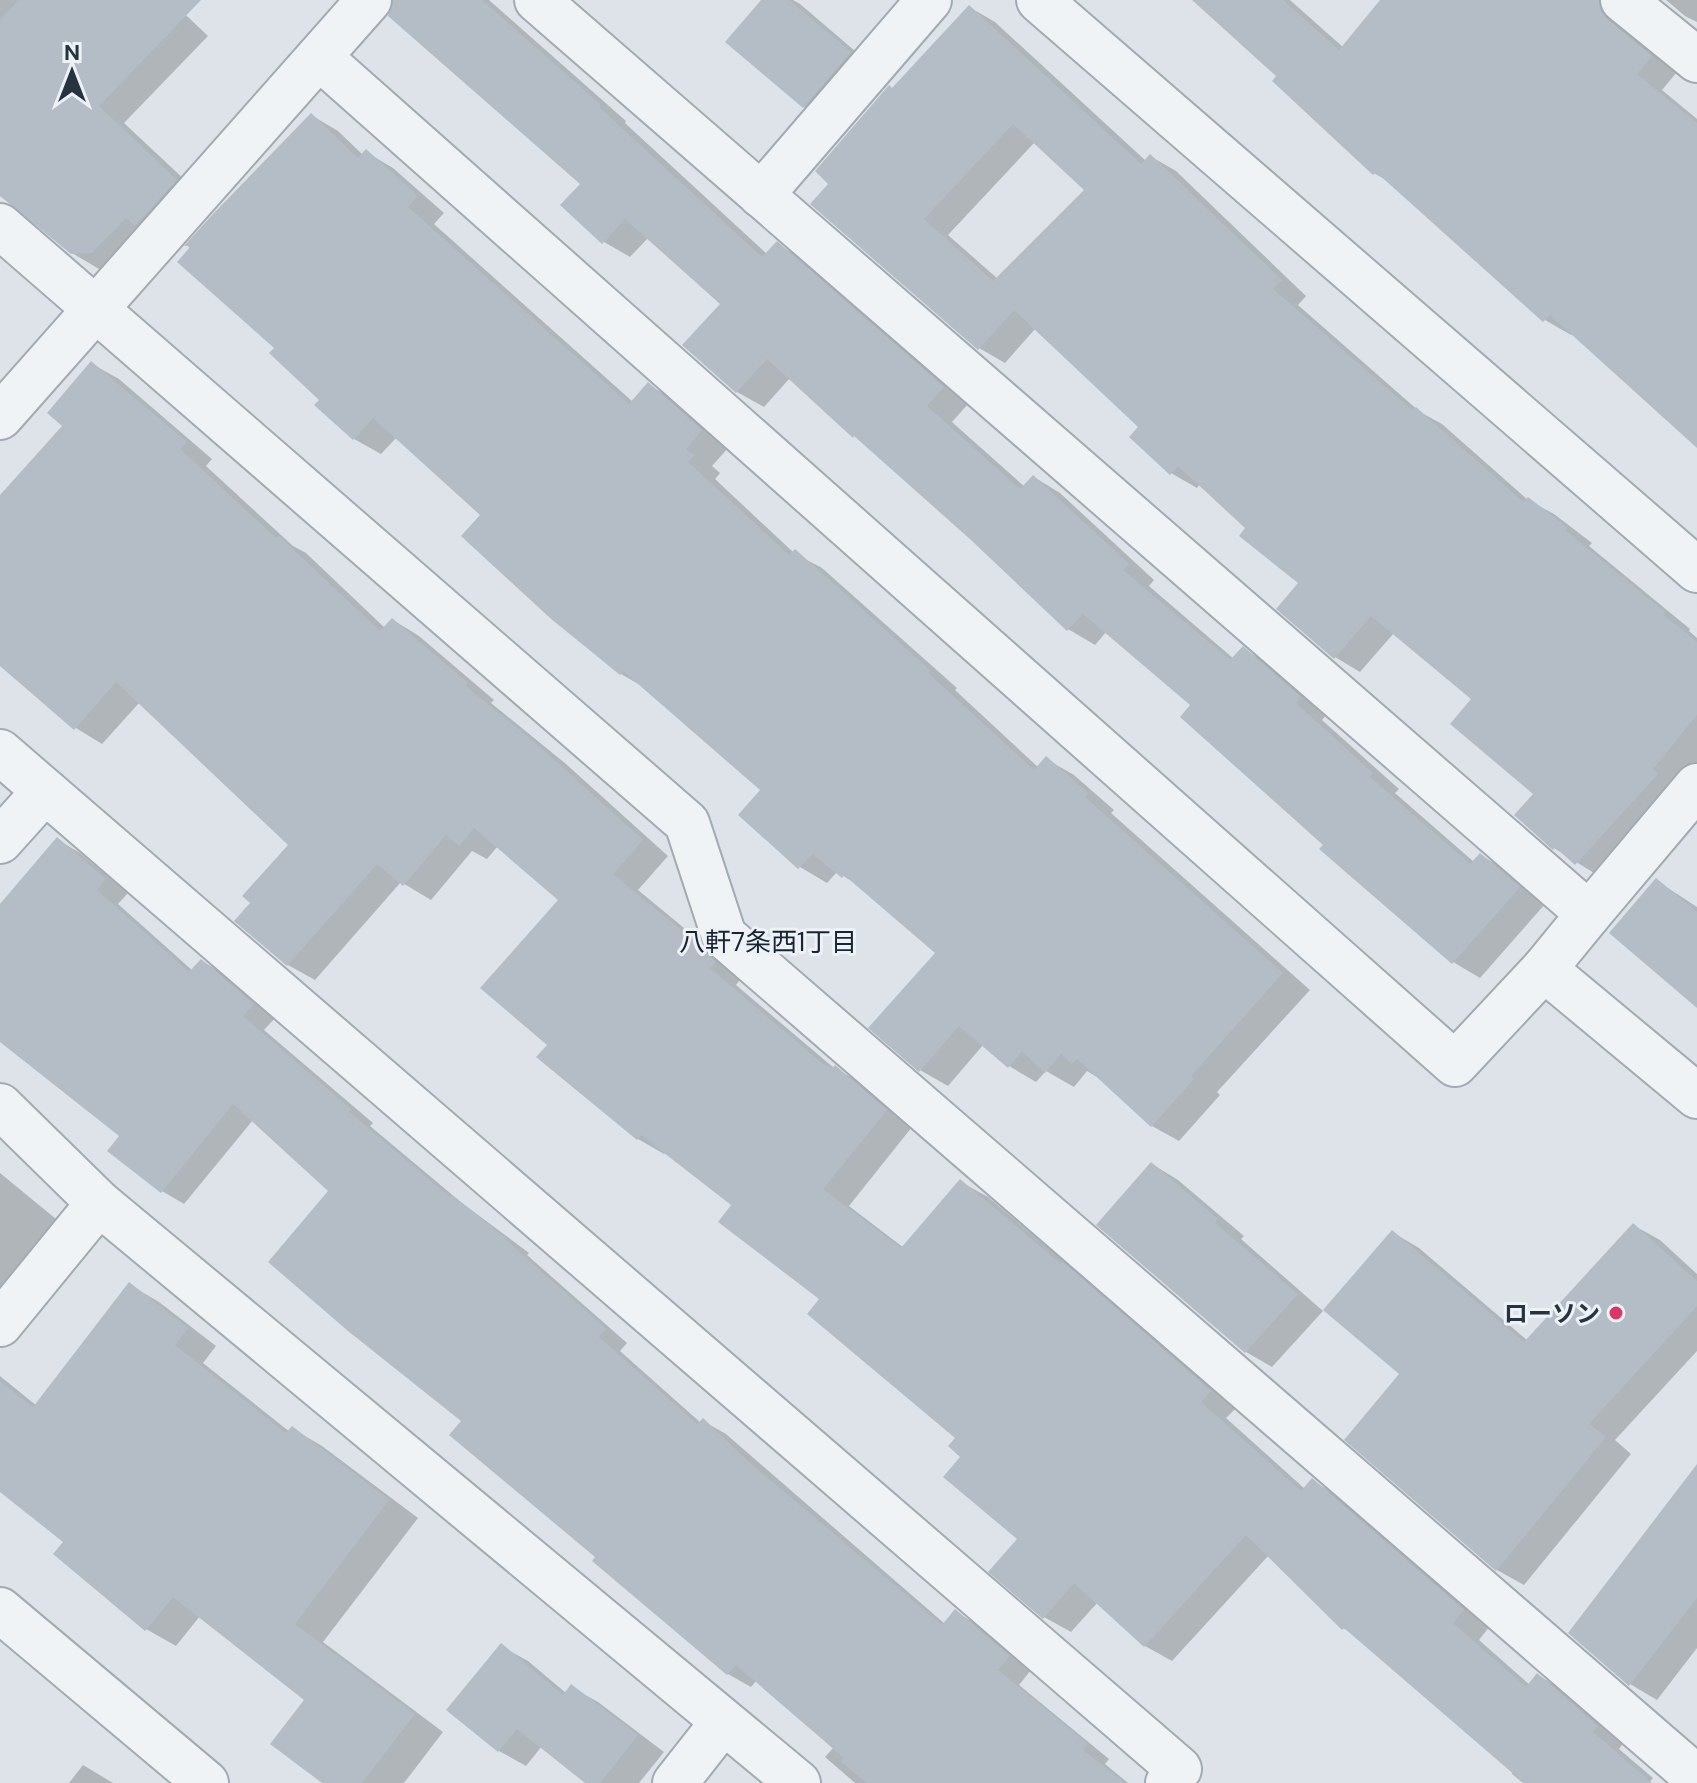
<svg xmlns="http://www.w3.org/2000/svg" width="1697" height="1783" font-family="'DM Sans','Noto Sans JP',sans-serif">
<rect width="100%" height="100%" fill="#dde3e8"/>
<g fill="#0003" fill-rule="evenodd">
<polygon points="0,0 170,0 208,36 124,123 202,196 120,267 99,269 72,253 0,192"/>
<polygon points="410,0 489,0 626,121 625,123 767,254 777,244 804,259 969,403 952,422 1025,487 1034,477 1060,493 1154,580 1149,586 1234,659 1243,649 1270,664 1327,714 1322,720 1399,789 1395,793 1474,862 1481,855 1507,871 1545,904 1480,978 1453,962 1325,844 1193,705 1107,631 1095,645 1068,629 973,539 790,378 764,407 737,392 685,345 722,304 648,238 630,257 604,242 583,183"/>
<polygon points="764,0 793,0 800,4 876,69 831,122 804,107"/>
<polygon points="1195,0 1290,0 1344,48 1382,0 1629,0 1677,72 1662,90 1697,119 1697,440 1573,333 1571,335 1545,320 1393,184 1374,173 1279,76"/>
<polygon points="1666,0 1697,0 1697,22 1685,16"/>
<path d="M 969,7 L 995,22 L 1146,161 L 1150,156 L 1176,171 L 1306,296 L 1298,305 L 1420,412 L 1442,424 L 1528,500 L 1554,514 L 1592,543 L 1589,546 L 1690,629 L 1689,631 L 1697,638 L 1697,773 L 1602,878 L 1554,848 L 1536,794 L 1474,698 L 1394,633 L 1360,672 L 1335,657 L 1301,583 L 1248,527 L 1200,484 L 1197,488 L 1171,473 L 1141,427 L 1036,328 L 1005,363 L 979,348 L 831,184 L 893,90 ZM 1035,142 L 1086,190 L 998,279 L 948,235 Z"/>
<polygon points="311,115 338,131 363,155 366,152 393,168 444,213 434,224 633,402 649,385 676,401 729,447 712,466 720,473 715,479 794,553 822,568 957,688 955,690 1039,768 1046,759 1074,775 1114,810 1111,813 1310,990 1217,1092 1220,1095 1179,1141 1152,1126 1100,1079 1087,1071 1074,1087 1046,1071 1036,1082 1009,1066 984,1044 948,1086 920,1070 938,953 861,887 837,872 827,883 800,867 762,790 647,689 621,674 482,515 397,437 381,454 354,439 188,246"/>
<polygon points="92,364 119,379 212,459 206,466 293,546 306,553 385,628 393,620 419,636 494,700 491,703 566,764 668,856 638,890 730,966 741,978 736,985 834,1068 862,1083 912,1127 849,1206 904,1248 961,1182 988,1197 1078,1273 1090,1280 1237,1407 1226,1418 1305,1489 1313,1481 1339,1496 1490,1626 1479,1640 1530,1685 1538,1675 1564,1691 1624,1742 1619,1749 1653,1778 1649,1783 1523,1783 1512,1774 1514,1771 1356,1635 1343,1628 1269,1555 1172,1661 1145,1646 1098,1602 1071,1632 1044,1617 1020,1539 963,1456 958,1438 734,1204 666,1152 664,1154 638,1139 550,1045 561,900 498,846 487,859 472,851 431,900 401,882 315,980 288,965 237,921 253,903 291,845 140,702 102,744 76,728 0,663 0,498 65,426"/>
<polygon points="58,840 80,853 128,893 118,904 193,971 202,961 224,974 275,1018 264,1030 373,1123 370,1126 462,1203 529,1253 527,1255 627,1343 620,1351 701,1423 703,1421 726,1434 945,1624 956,1612 978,1625 1031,1670 1019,1685 1109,1759 1105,1764 1128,1783 855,1783 825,1757 834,1747 757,1680 751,1687 728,1674 595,1561 598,1557 464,1421 331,1191 253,1120 184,1204 162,1191 122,1136 0,1039 0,908"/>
<polygon points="1657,881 1697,907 1697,1003"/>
<polygon points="1152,1164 1178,1180 1244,1236 1241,1239 1323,1311 1272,1367 1246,1352"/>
<polygon points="0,1173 56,1219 0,1287"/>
<polygon points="1633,1225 1660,1240 1697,1274 1697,1351 1615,1440 1631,1454 1524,1585 1497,1570 1347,1439 1401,1374 1392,1232 1419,1248 1528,1341"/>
<polygon points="130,1285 159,1302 216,1346 203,1363 290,1432 293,1429 322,1446 418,1518 323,1642 443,1732 404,1783 325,1783 307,1700 200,1616 176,1646 146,1629 65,1542 0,1490 0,1376 37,1406"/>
<polygon points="1697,1512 1697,1648 1657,1700 1630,1684"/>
<polygon points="501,1646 528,1661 566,1693 571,1687 598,1702 664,1752 639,1783 589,1783 542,1746 526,1766 499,1751"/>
<polygon points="83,1765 113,1783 114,1783 69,1783"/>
</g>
<g fill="#b4bdc6" fill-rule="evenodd">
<polygon points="19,0 201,0 99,106 177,180 135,226 126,218 92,253 71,254 0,196 0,20"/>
<polygon points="393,0 482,0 601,105 599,107 762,257 777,241 944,387 927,406 1020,489 1033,475 1129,564 1123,570 1230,660 1243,646 1301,697 1296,703 1373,773 1370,777 1470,864 1480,853 1520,887 1452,964 1319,849 1323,845 1180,717 1190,705 1083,614 1067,631 971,540 854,436 853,438 767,359 736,393 682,345 720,304 625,219 602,244 560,205 580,184 388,16"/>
<polygon points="761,0 789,0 851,52 803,108 725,42"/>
<polygon points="1192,0 1283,0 1339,50 1380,0 1599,0 1600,10 1607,19 1652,56 1637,74 1697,123 1697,448 1550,315 1543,322 1376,172 1373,175 1272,81 1276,76"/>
<path d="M 969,5 L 1141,164 L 1150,154 L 1282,280 L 1273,289 L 1412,410 L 1416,407 L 1523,502 L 1528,497 L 1567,527 L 1565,530 L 1666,613 L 1664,615 L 1697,642 L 1697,715 L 1653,769 L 1658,774 L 1575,865 L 1555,847 L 1553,850 L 1514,815 L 1533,794 L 1450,724 L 1471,699 L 1371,616 L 1334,659 L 1276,609 L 1298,583 L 1239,536 L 1245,528 L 1178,466 L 1170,475 L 1129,437 L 1138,427 L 1014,310 L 978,350 L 810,204 L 828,184 L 815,171 L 889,85 L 892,88 ZM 1013,124 L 1084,190 L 993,281 L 924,219 Z"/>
<polygon points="311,113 358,158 366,149 418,196 408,207 629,404 648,382 702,430 686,449 694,456 688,462 789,555 795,549 931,671 928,673 1034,770 1046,756 1088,793 1085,797 1283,973 1191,1076 1194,1079 1151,1127 1077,1059 1072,1064 1061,1054 1045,1073 1022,1051 1008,1068 959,1026 919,1072 868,1028 935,953 844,875 842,878 813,854 798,869 738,815 760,790 623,671 620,675 550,618 461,536 480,515 373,418 353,440 314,405 319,400 269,353 274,348 177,262 191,246 184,246 213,214"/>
<polygon points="91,361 187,442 180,449 276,538 279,536 380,631 392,618 468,683 466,686 539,746 643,840 613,874 703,948 716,962 710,968 823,1064 832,1068 835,1065 887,1110 823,1189 901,1248 960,1179 1061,1264 1063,1262 1211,1391 1201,1402 1301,1491 1312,1478 1464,1610 1453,1623 1526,1687 1537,1673 1598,1726 1593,1732 1652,1783 1524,1783 1344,1628 1342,1630 1246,1535 1144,1647 1074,1583 1043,1619 988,1572 1017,1539 943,1477 960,1457 948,1446 955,1438 807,1314 819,1299 718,1222 731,1205 641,1135 637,1140 536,1057 547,1045 480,988 558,900 474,828 459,846 446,835 403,886 377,864 287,966 234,921 250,903 242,896 288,845 116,682 74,730 0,666 0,495 62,426 47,413"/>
<polygon points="57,837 106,879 97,890 189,972 201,959 254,1004 243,1016 351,1109 349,1112 450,1197 452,1195 507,1239 506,1240 606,1329 599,1337 697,1424 703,1418 750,1463 942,1625 955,1609 1010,1656 998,1670 1088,1744 1083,1750 1125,1783 867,1783 841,1762 844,1758 736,1665 727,1675 592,1561 595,1557 449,1435 461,1421 348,1331 268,1262 328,1191 233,1104 161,1193 107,1151 119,1136 0,1042 0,904"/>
<polygon points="1656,878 1697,912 1697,1008 1609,933"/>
<polygon points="1151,1162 1218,1219 1215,1223 1298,1294 1245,1353 1096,1225"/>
<polygon points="1633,1223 1697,1281 1697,1306 1589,1424 1606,1437 1496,1571 1344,1440 1399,1374 1323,1310 1392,1230 1524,1342"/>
<polygon points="129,1282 188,1328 175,1345 286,1433 292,1426 389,1500 295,1624 415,1714 362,1783 322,1783 270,1744 304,1700 173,1597 145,1631 53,1554 63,1542 0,1492 0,1381 33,1407"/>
<polygon points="1697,1464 1697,1598 1629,1686 1568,1633"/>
<polygon points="501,1643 563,1695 571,1684 638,1735 600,1783 585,1783 517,1729 498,1752 446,1710"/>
</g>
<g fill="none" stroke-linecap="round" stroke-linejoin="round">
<defs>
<g id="minor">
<polyline points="537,0 1589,914 1544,969"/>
<polyline points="1039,0 1697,570"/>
<polyline points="1623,0 1697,60"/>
<polyline points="319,57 1455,1064 1544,969 1697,1096"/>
<polyline points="761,195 929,0"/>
<polyline points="0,226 687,823 724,936 1697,1778"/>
<polyline points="0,417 369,0"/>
<polyline points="0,752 1179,1769 1168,1783"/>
<polyline points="0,841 45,791"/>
<polyline points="1589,914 1697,786"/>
<polyline points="0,1106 99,1203 798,1783"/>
<polyline points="0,1324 99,1203"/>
<polyline points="0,1610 206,1783"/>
<polyline points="675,1783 723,1722"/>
</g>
</defs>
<use href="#minor" stroke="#a2abb2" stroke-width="48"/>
<use href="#minor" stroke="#f0f3f6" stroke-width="44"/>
</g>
<circle fill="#d83866" stroke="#edf2f6" stroke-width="3" cx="1616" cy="1313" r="8"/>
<g text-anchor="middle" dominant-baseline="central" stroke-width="6" stroke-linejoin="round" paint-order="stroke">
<g font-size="24" font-weight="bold" fill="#263340" stroke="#edf2f6" text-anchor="end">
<text x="1600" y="1313">ローソン</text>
</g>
<g font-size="26" fill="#182431" stroke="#edf2f6">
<text x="768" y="942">八軒7条西1丁目</text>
</g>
</g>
<g transform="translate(72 72)" stroke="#edf2f6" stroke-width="6" paint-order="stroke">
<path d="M0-6L14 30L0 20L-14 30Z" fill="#263340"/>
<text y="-12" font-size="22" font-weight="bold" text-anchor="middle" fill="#263340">N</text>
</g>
</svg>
